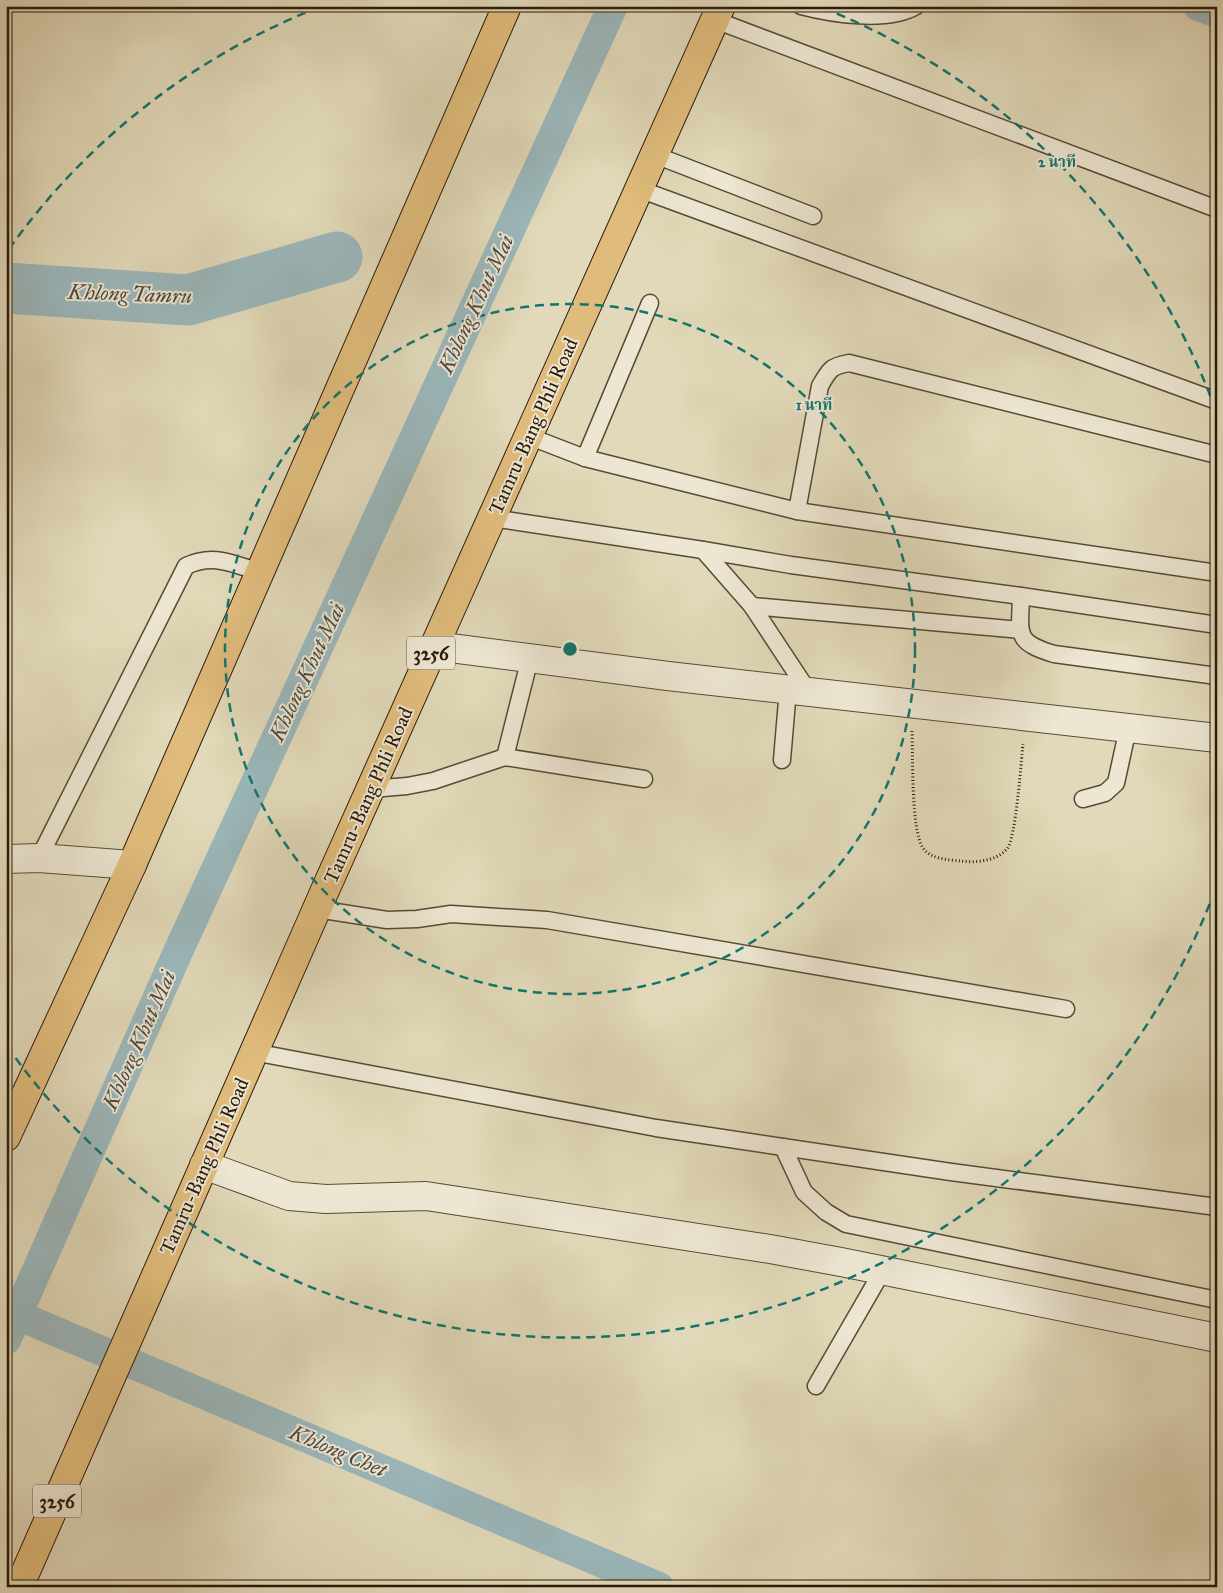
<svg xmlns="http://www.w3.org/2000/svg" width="1223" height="1593" font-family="'IM FELL Great Primer','Noto Serif Thai',serif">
<rect width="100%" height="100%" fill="#e1d9b9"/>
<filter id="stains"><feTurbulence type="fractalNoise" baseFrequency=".004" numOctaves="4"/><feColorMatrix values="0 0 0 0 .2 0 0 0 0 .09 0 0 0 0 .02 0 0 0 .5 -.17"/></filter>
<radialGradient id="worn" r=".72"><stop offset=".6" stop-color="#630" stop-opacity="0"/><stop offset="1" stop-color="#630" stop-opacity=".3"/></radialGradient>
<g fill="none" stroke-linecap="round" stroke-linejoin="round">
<g stroke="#9bb7bb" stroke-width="30">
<polyline points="1198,6 1217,13"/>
<polyline points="17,1315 659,1587"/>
<polyline points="6,1340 177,954 613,6"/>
</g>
<polyline stroke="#9bb7bb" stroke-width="51" points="6,288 188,300 337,257"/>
<defs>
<g id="service">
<path d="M 801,6 C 832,14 887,23 916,6"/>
<polyline points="715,20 1217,209"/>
<polyline points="655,155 813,216"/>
<polyline points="639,189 1217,401"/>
<polyline points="528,436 585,458 797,511 1217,573"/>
<polyline points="585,458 650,303"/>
<path d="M 797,511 L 820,386 C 829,370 831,366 849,363 L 1217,455"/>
<polyline points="492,518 703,550 791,565 1021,596 1217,625"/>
<polyline points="703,550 752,606 808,691"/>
<path d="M 1021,596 C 1020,634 1014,642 1054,654 L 1217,676"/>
<polyline points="752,606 1020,630"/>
<polyline points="505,757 644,779"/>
<polyline points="782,760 788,689"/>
<polyline points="371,789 407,786 433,781 505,757 530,658"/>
<polyline points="1083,799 1105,793 1116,783 1128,728"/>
<path d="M 39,858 L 186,566 C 214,553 232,564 260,572"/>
<polyline points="317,909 387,920 417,919 451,914 547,920 1066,1009"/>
<polyline points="254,1052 656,1128 951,1172 1217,1207"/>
<polyline points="783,1147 804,1192 826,1212 846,1224 1217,1300"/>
<polyline points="816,1386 883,1270"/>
</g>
<g id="minor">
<polyline points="435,646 668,676 1217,738"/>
<polyline points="6,859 39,858 132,865"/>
<polyline points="204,1165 289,1196 326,1199 426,1196 770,1249 841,1262 1217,1338"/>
</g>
<g id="primary">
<polyline points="6,1137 132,865 507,6"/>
<polyline points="19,1587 326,888 721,6"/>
</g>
</defs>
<use href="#service" stroke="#584a36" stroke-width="19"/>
<use href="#minor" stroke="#584a36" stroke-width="30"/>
<use href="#primary" stroke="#2b1a0b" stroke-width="30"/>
<path stroke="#2b1a0b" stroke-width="3" stroke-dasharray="1 2.5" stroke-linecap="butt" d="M 912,731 C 913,755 911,831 923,848 C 930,859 949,860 961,861 C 976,863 996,861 1007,849 C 1016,838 1021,762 1023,744"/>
<use href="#service" stroke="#ece6d2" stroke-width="16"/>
<use href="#minor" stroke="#ece6d2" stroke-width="28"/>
<use href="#primary" stroke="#e0bc7c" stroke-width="28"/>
</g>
<g fill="none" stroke="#0f766e" stroke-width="2.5" stroke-dasharray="9 6">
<circle cx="570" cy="649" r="345"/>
<path d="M1215 890A689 689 0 0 1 9 1049M9 249A689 689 0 0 1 317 8M823 8A689 689 0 0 1 1215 408"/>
</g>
<g text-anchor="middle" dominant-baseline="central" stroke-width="4" stroke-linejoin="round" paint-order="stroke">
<g fill="#ece6d2" stroke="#655747" stroke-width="1">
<rect x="407" y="636.5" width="48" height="33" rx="4"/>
<rect x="33" y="1484.5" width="48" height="33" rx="4"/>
</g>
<g font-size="19" font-weight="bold" fill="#2b1a0b">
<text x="431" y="653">3256</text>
<text x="57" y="1501">3256</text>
</g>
<g font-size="20" fill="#2b1a0b" stroke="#ece6d2">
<text transform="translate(533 426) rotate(-66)">Tamru-Bang Phli Road</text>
<text transform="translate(368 795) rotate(-66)">Tamru-Bang Phli Road</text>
<text transform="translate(204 1166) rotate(-66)">Tamru-Bang Phli Road</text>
</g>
<g font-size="21" font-style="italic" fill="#4d4940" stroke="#ece6d2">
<text transform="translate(130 294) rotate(2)">Khlong Tamru</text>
<text transform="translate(476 304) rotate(-65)">Khlong Khut Mai</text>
<text transform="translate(307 672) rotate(-65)">Khlong Khut Mai</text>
<text transform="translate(139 1040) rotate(-66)">Khlong Khut Mai</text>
<text transform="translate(338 1451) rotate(23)">Khlong Chet</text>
</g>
</g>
<circle cx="570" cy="649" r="8" fill="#0f766e" stroke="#ece6d2" stroke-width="2.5"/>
<g font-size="15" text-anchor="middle" font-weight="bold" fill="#0f766e" stroke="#ece6d2" stroke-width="4" stroke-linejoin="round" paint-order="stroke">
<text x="1057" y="167">2 นาที</text>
<text x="814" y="410">1 นาที</text>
</g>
<rect width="1223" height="1593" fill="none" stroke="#e1d9b9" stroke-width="25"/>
<rect x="8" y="8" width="1208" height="1578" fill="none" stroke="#2b1a0b" stroke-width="2.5"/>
<rect x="12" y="12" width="1198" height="1568" fill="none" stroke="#2b1a0b"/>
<rect width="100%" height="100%" filter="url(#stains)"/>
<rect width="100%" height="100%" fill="url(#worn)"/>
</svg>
